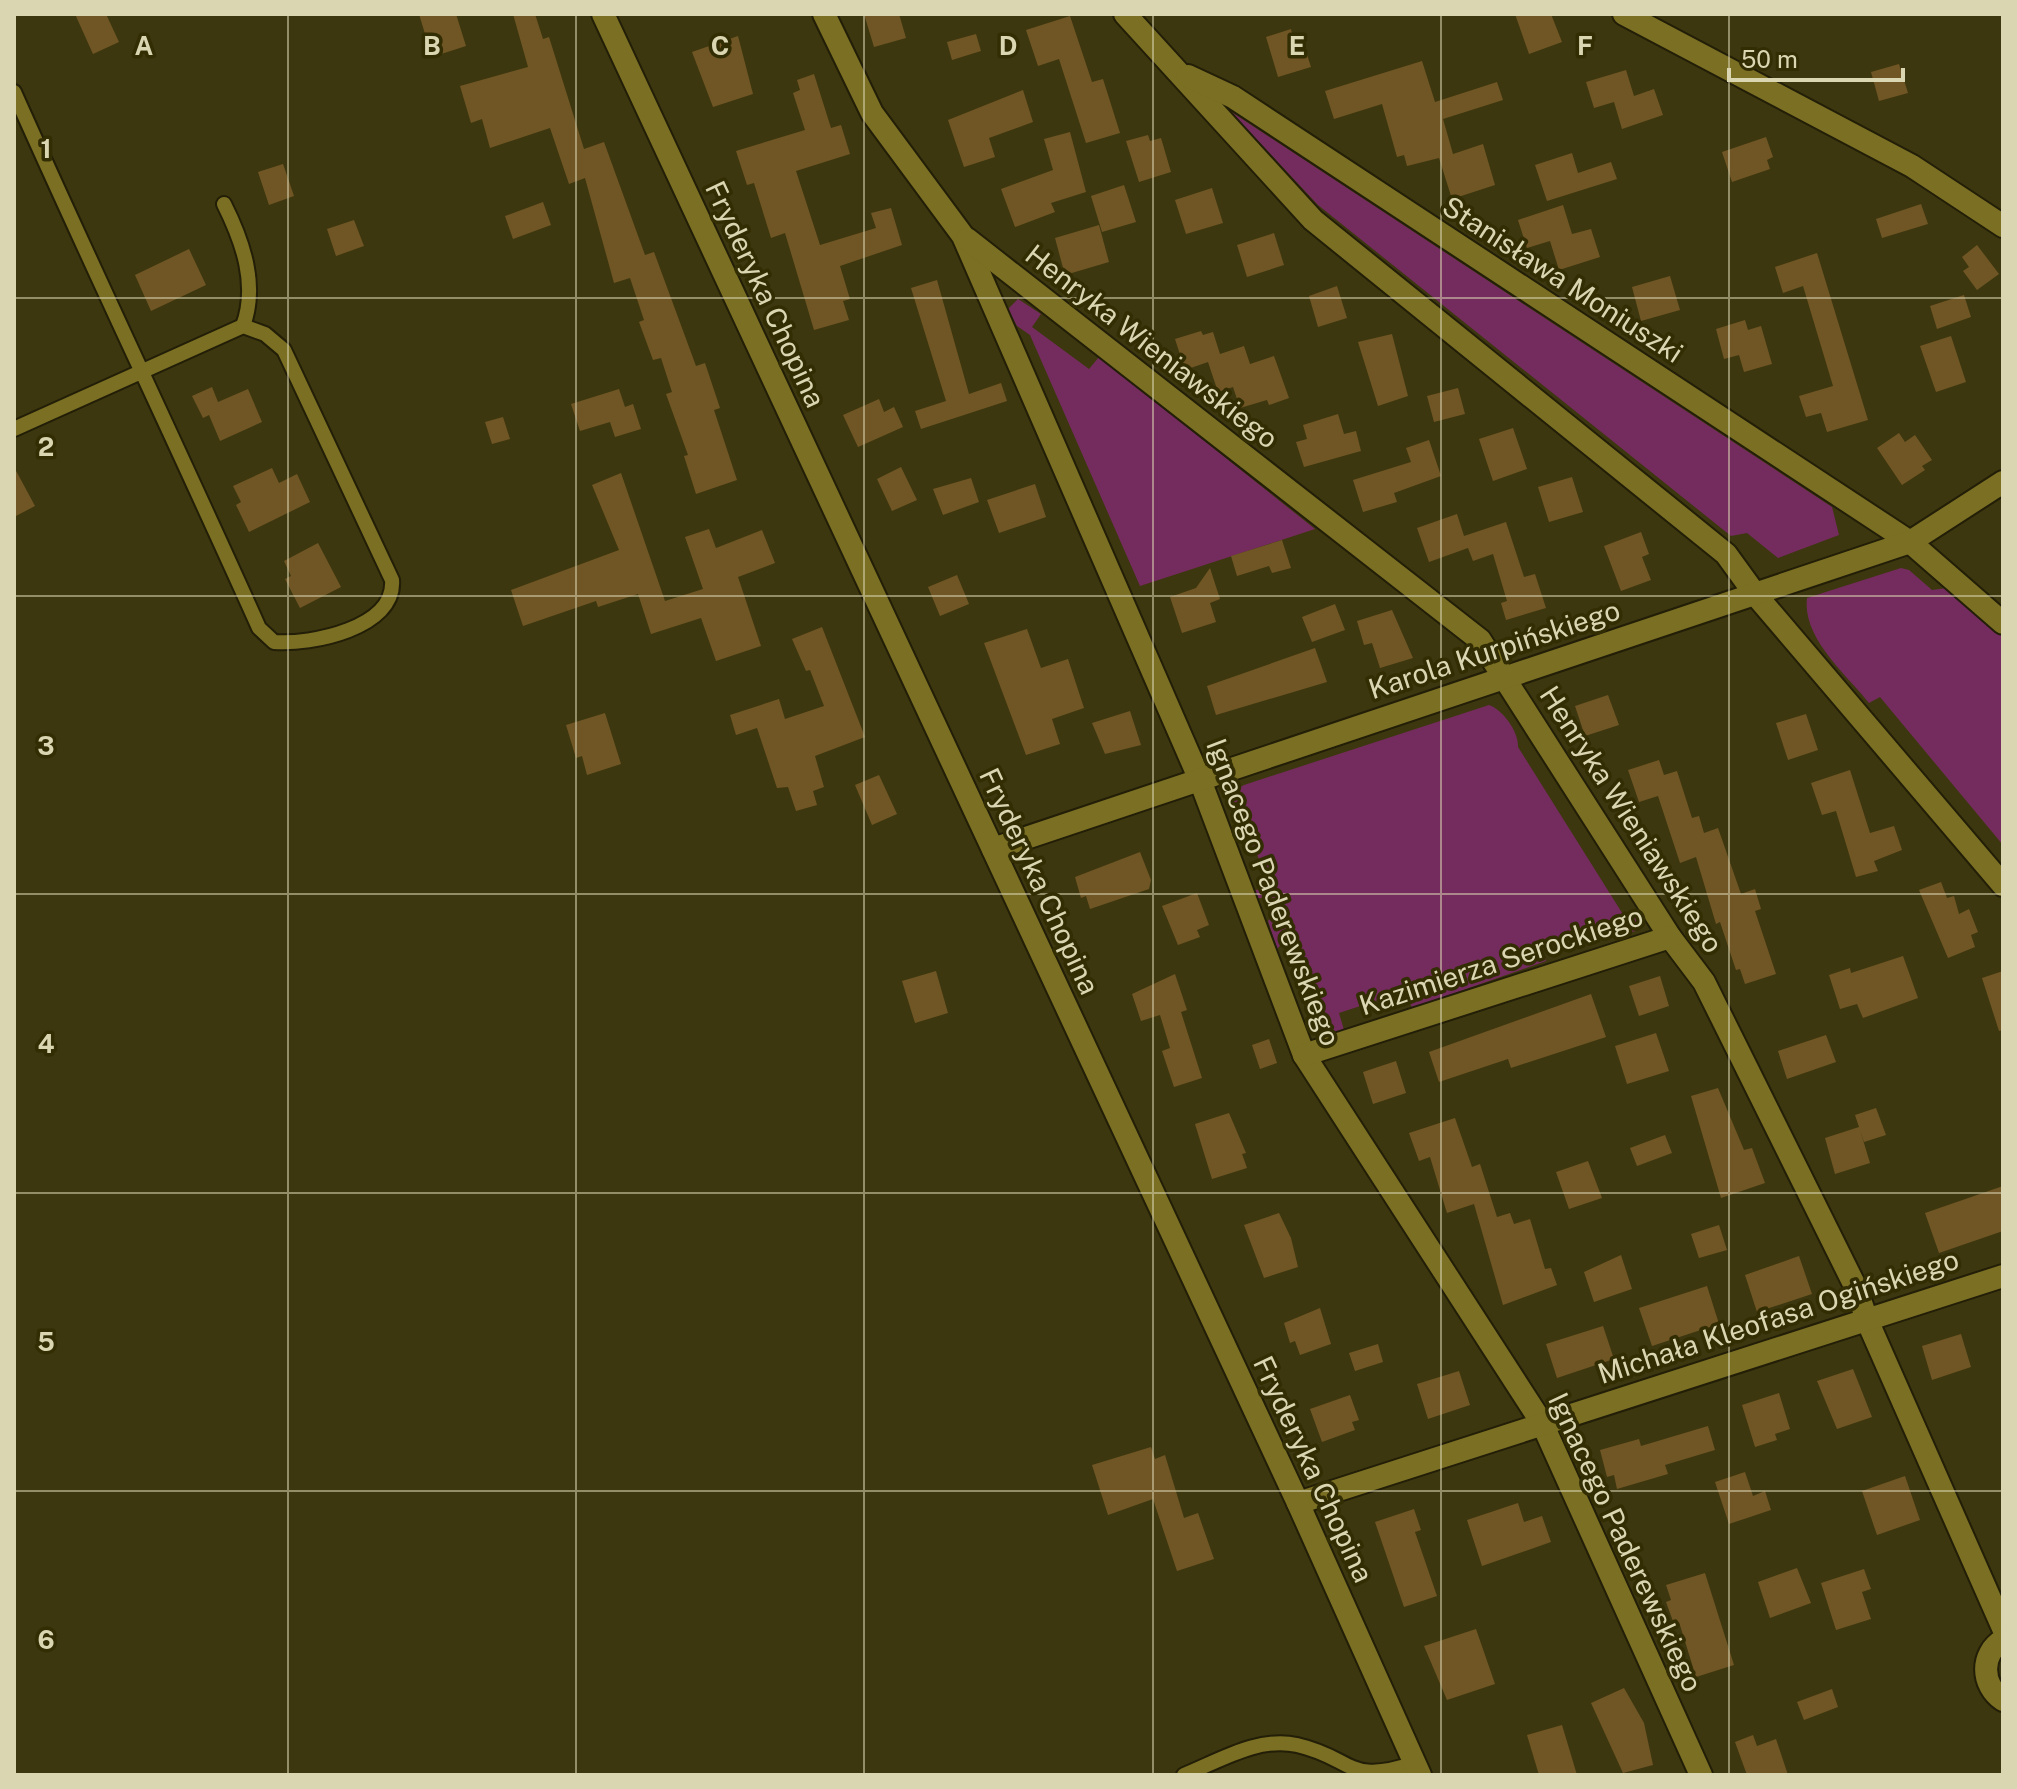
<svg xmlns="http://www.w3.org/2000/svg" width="2017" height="1789" font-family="'Public Sans',sans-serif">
<rect width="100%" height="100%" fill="#3d370f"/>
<g fill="#742c5e">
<polygon points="1230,111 1832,507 1839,535 1778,558 1747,533 1731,536 1318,205"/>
<polygon points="1018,299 1041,314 1032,327 1089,369 1099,357 1315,529 1140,586 1030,335 1017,326 1008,309"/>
<path d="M 1901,568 L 1909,570 L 1932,590 L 1947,588 L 2003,636 L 2003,845 L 1880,697 L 1869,703 C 1846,674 1802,638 1807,598 Z"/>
<path d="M 1489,705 C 1503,710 1519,732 1518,747 L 1624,916 L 1639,908 L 1643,916 L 1641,928 L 1618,939 L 1612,921 L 1541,943 L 1546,961 L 1412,1008 L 1406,991 L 1339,1013 L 1344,1030 C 1328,1034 1316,1035 1305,1023 L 1319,1003 L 1292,932 L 1277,949 L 1268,921 L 1282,905 L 1280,898 L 1257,898 L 1254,890 L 1271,889 L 1252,842 L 1234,840 L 1230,833 L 1236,823 L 1230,803 L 1232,792 L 1244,785 Z"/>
</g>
<g fill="#705625">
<polygon points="75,14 106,14 119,42 93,54"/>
<polygon points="419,14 456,14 466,46 432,57"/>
<polygon points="513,14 535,14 543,39 549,37 584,149 604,142 645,255 654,252 696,366 705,363 720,408 714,410 737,480 696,494 684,456 688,455 666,394 672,392 661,358 653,360 639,322 644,320 630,278 614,283 585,178 569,184 550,128 490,148 482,119 471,123 460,86 528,67"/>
<polygon points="864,14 899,14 906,38 874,47"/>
<polygon points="1515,14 1551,14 1562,42 1529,54"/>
<polygon points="1070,16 1092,82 1103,79 1120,133 1086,143 1059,59 1038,66 1026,30"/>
<polygon points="1291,29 1293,38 1301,36 1311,67 1278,77 1266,37"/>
<polygon points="976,34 981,51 952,60 947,42"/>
<polygon points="738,36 753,94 713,107 692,52"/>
<polygon points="1422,61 1435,102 1497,82 1503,100 1443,119 1453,154 1483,144 1495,185 1452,199 1439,158 1407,166 1404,155 1397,157 1382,104 1334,119 1325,91"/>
<polygon points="1899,64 1908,93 1879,101 1871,72"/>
<polygon points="1626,70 1634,96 1654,89 1663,115 1622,129 1614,102 1594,108 1586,82"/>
<polygon points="814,74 831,128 841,125 850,154 796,171 820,245 876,228 871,213 891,208 902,245 840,266 850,299 843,301 849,320 814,330 785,233 771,238 754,183 747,185 736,151 805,130 793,93 800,90 797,80"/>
<polygon points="1023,90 1033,122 989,138 995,157 964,167 948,120"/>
<polygon points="1070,132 1086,192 1051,203 1055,212 1015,227 1001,189 1053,170 1044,139"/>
<polygon points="1148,135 1150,141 1161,138 1171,172 1139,182 1126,141"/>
<polygon points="1766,137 1773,157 1767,160 1770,169 1732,182 1722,152"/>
<polygon points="1572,153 1578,173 1611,162 1617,179 1547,201 1535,165"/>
<polygon points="283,164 294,196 269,205 258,172"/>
<polygon points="1124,185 1136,222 1102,232 1091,196"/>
<polygon points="1212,188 1223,223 1186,234 1175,200"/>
<polygon points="543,202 551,225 513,239 505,216"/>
<polygon points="1921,204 1928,224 1882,238 1876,219"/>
<polygon points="1563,205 1572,234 1591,229 1600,257 1559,270 1550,241 1527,248 1518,220"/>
<polygon points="354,220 364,246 336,256 327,229"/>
<polygon points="1099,225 1109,262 1065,275 1055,238"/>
<polygon points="1274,233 1284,265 1247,277 1237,245"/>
<polygon points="1977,245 1999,274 1977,290 1963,271 1969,267 1962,257"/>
<polygon points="189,249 206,285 151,311 135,275"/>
<polygon points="1817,253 1868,420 1827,432 1821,413 1806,417 1799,396 1833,386 1803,286 1783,293 1775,267"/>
<polygon points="1670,276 1680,310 1641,321 1632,287"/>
<polygon points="937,280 969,394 1001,383 1007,401 921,429 915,411 946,401 911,288"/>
<polygon points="1337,286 1347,318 1318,327 1309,296"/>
<polygon points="1964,295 1971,317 1937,329 1930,306"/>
<polygon points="1745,320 1748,330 1761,326 1772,364 1744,372 1739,355 1724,359 1716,329"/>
<polygon points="1201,331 1203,335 1213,332 1220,354 1244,346 1250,364 1274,356 1289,398 1269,405 1267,400 1240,408 1233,387 1218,392 1208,362 1185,370 1175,339"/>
<polygon points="1392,334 1408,396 1378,406 1358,342"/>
<polygon points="1951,336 1966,382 1936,392 1920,346"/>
<polygon points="212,387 218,402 248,389 262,422 220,441 209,415 203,418 192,396"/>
<polygon points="1458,388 1465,414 1434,422 1427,396"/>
<polygon points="619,389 625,407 633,404 641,429 615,437 610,422 580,431 571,404"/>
<polygon points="879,399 884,412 894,407 903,427 858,447 843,415"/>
<polygon points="1338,414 1344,434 1356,431 1361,451 1304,467 1296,442 1307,439 1303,425"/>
<polygon points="503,417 510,439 492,444 485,422"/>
<polygon points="1513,428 1527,469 1493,481 1479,439"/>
<polygon points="1899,433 1905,442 1915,435 1932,460 1922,466 1925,470 1902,485 1877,448"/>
<polygon points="1429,440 1441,476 1394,493 1397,502 1363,512 1353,480 1411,462 1406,448"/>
<polygon points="14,467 35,506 14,517"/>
<polygon points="901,467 917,500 892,511 877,479"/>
<polygon points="272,468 279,483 297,474 310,502 249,532 236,505 241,502 233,486"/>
<polygon points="621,473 665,601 703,589 685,537 709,529 716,548 762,530 775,563 738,577 761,646 716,661 701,618 651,634 638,594 598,607 596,601 523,626 511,590 619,550 592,485"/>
<polygon points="1572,477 1583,512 1549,522 1538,487"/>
<polygon points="971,478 979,502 943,515 933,489"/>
<polygon points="1035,484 1046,517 999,533 987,500"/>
<polygon points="1457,514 1464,536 1506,522 1524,577 1535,574 1546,608 1506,620 1501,603 1507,601 1493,554 1473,561 1468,548 1429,562 1417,528"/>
<polygon points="1641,532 1649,554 1642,557 1651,580 1621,591 1604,546"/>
<polygon points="1282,540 1291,568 1272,573 1269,566 1237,576 1231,556"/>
<polygon points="318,543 341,587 300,608 285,579 291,576 284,561"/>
<polygon points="1210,568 1220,599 1210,603 1216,622 1182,633 1170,597 1196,588"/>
<polygon points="957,575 969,604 940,616 928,587"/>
<polygon points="1335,604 1345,630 1312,642 1302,617"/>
<polygon points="1392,610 1413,658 1380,668 1372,643 1364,645 1357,621"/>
<polygon points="822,627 865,737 815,756 824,787 813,791 817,805 796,811 788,787 777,788 757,728 736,735 730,715 779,699 785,719 824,706 810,670 806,671 792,639"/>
<polygon points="1027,629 1041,668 1068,659 1084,708 1052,719 1060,744 1026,755 984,643"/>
<polygon points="1315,648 1327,682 1216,715 1207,686"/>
<polygon points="1608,695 1619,725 1585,736 1575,706"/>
<polygon points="1130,711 1141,745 1105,754 1092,723"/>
<polygon points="605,713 621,764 587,775 582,756 576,758 566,725"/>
<polygon points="1806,714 1818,750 1788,760 1776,723"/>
<polygon points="1659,760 1664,775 1677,771 1692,818 1699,816 1704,833 1718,828 1741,894 1755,889 1761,909 1755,911 1776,974 1745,984 1740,969 1736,970 1720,922 1716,924 1696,857 1680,863 1658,796 1639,802 1628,770"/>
<polygon points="1850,770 1870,833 1894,826 1902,850 1874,861 1878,871 1856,877 1836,811 1822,815 1811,783"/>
<polygon points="879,775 897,814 872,825 855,785"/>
<polygon points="1140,852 1151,880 1149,889 1090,909 1086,896 1081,898 1075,877"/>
<polygon points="1941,882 1947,898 1954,896 1959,914 1969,909 1978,932 1971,935 1975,947 1948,958 1919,890"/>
<polygon points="1197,893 1209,925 1197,930 1200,937 1178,945 1162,906"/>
<polygon points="1903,956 1918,998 1863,1018 1857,1004 1840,1009 1829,975 1850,968 1851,973"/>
<polygon points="936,971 948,1013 915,1023 902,981"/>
<polygon points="2003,971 2003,1030 1999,1031 1982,978"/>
<polygon points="1175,974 1187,1010 1181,1012 1202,1078 1174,1087 1162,1051 1170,1048 1160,1015 1141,1021 1132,994"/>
<polygon points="1660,976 1669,1006 1639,1016 1629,986"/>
<polygon points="1591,994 1606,1037 1511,1068 1508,1059 1439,1082 1429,1052"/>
<polygon points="1656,1033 1669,1071 1627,1084 1615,1046"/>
<polygon points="1826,1035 1836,1062 1787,1079 1778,1051"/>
<polygon points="1269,1039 1277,1063 1260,1069 1252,1045"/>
<polygon points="1396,1061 1406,1093 1373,1104 1363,1072"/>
<polygon points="1718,1088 1744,1150 1752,1148 1765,1183 1721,1198 1691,1096"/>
<polygon points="1876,1108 1886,1135 1864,1142 1860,1130 1870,1163 1835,1174 1825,1138 1859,1127 1855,1115"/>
<polygon points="1229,1113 1246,1153 1242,1154 1247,1168 1212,1179 1195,1124"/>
<polygon points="1455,1118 1472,1167 1480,1164 1497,1217 1510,1213 1514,1224 1530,1219 1545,1269 1551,1268 1557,1285 1503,1305 1474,1204 1447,1213 1430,1157 1419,1161 1409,1133"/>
<polygon points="1665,1135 1672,1153 1637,1166 1630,1148"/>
<polygon points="1588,1161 1602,1198 1569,1209 1556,1172"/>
<polygon points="2003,1186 2003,1231 1939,1253 1925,1213"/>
<polygon points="1279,1213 1291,1238 1298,1267 1264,1278 1244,1225"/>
<polygon points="1719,1225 1727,1250 1699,1258 1691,1234"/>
<polygon points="1621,1255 1632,1289 1594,1302 1584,1272"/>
<polygon points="1799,1256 1812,1294 1757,1312 1745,1275"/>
<polygon points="1707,1286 1719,1324 1652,1346 1639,1308"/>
<polygon points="1320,1308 1331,1344 1300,1355 1295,1341 1290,1343 1284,1323"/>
<polygon points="1603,1326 1614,1359 1557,1378 1546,1344"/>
<polygon points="1961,1334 1971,1367 1932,1380 1922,1346"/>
<polygon points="1378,1344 1383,1362 1355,1371 1349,1353"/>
<polygon points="1853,1369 1872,1417 1837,1429 1817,1381"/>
<polygon points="1459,1371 1470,1405 1428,1419 1417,1384"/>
<polygon points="1779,1393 1790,1429 1775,1434 1777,1440 1755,1447 1742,1405"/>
<polygon points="1350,1395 1359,1420 1352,1422 1355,1430 1322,1442 1310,1409"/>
<polygon points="1708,1426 1715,1450 1665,1465 1668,1474 1617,1489 1614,1475 1607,1477 1600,1450 1639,1439 1641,1446"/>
<polygon points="1151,1447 1155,1459 1165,1455 1184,1518 1198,1513 1214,1559 1177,1571 1153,1499 1108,1515 1092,1465"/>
<polygon points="1745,1472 1753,1496 1765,1491 1771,1510 1729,1524 1715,1482"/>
<polygon points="1905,1476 1920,1520 1877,1535 1862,1491"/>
<polygon points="1518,1503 1524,1522 1542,1516 1551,1542 1482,1566 1467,1520"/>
<polygon points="1414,1509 1421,1530 1415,1532 1437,1596 1404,1607 1375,1522"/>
<polygon points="1797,1568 1811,1603 1770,1618 1758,1582"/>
<polygon points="1864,1569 1871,1589 1862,1592 1871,1619 1836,1630 1821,1583"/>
<polygon points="1705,1573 1734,1665 1696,1677 1679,1622 1674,1624 1666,1602 1671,1600 1666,1585"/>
<polygon points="1476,1629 1495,1684 1447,1700 1424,1646"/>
<polygon points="1624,1688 1644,1723 1653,1765 1623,1773 1591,1703"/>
<polygon points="1832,1689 1838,1707 1804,1720 1797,1702"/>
<polygon points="1562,1725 1577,1775 1539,1775 1527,1735"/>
<polygon points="1753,1735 1757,1746 1776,1739 1788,1775 1747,1775 1735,1742"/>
</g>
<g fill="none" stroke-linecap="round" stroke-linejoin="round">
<defs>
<g id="service">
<path d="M 14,92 C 94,272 179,449 259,628 L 274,642 C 311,645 396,628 392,580 L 284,350 L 265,334 L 243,326 C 167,360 90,395 14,429"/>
<path d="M 224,204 C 243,242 258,285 243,326"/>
<path d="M 1184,1775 C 1219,1761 1259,1736 1297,1745 C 1354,1758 1347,1786 1415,1763"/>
</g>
<g id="minor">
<polyline points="824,14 872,113 963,236 1200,780 1304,1055 1542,1423 1701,1775"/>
<polyline points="1125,14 1313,220 1726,554 1755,594 2003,885"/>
<polyline points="1624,14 1912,166 2003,226"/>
<polyline points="1188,76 1233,97 1910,542 2003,623"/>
<polyline points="967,239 1480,640 1670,937 1704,982 1856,1288 1867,1320 2003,1628"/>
<polyline points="993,849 1910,542 2003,482"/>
<polyline points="1304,1055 1670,937"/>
<polyline points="1298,1503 2003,1276"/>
<path d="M 2003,1640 C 1980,1654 1981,1685 2003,1700"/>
</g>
<polyline id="tertiary" points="603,14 1298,1503 1420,1775"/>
</defs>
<use href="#service" stroke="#221e07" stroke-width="18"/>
<use href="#minor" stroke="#221e07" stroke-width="26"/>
<use href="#tertiary" stroke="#221e07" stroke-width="26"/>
<use href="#service" stroke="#7a6f22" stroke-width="14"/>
<use href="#minor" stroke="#7a6f22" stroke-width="22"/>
<use href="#tertiary" stroke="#7a6f22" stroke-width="22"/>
</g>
<path fill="none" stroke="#dbd6b2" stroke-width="2" stroke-opacity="0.55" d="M 288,14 L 288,1775M 576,14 L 576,1775M 864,14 L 864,1775M 1153,14 L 1153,1775M 1441,14 L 1441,1775M 1729,14 L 1729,1775M 14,298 L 2003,298M 14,596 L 2003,596M 14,894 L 2003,894M 14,1193 L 2003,1193M 14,1491 L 2003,1491"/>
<g text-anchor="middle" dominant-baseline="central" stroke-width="7" stroke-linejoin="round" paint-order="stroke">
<g font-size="28" fill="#dbd6b2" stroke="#332d04">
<text transform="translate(1563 279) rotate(33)">Stanisława Moniuszki</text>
<text transform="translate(766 294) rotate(65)">Fryderyka Chopina</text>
<text transform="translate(1152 346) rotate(38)">Henryka Wieniawskiego</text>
<text transform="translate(1494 649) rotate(-18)">Karola Kurpińskiego</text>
<text transform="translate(1632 819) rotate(57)">Henryka Wieniawskiego</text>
<text transform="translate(1040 881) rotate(65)">Fryderyka Chopina</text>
<text transform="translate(1274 892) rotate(69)">Ignacego Paderewskiego</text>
<text transform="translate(1501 960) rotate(-18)">Kazimierza Serockiego</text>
<text transform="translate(1778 1316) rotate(-18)">Michała Kleofasa Ogińskiego</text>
<text transform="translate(1314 1469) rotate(65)">Fryderyka Chopina</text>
<text transform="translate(1626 1542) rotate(65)">Ignacego Paderewskiego</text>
</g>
</g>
<g font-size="26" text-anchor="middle" font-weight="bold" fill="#dbd6b2" stroke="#332d04" stroke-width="7" stroke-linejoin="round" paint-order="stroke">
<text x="144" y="55">A</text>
<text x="432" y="55">B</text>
<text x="720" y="55">C</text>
<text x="1008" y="55">D</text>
<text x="1297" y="55">E</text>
<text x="1585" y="55">F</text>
<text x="46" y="158">1</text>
<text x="46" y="456">2</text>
<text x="46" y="755">3</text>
<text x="46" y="1053">4</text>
<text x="46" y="1351">5</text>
<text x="46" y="1649">6</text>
</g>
<rect width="2017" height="1789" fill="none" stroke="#dbd6b2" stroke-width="32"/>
<path d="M1729 68v12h174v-12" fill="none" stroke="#dbd6b2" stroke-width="4"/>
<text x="1741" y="68" font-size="24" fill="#dbd6b2" stroke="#332d04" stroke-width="6" paint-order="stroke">50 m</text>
</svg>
